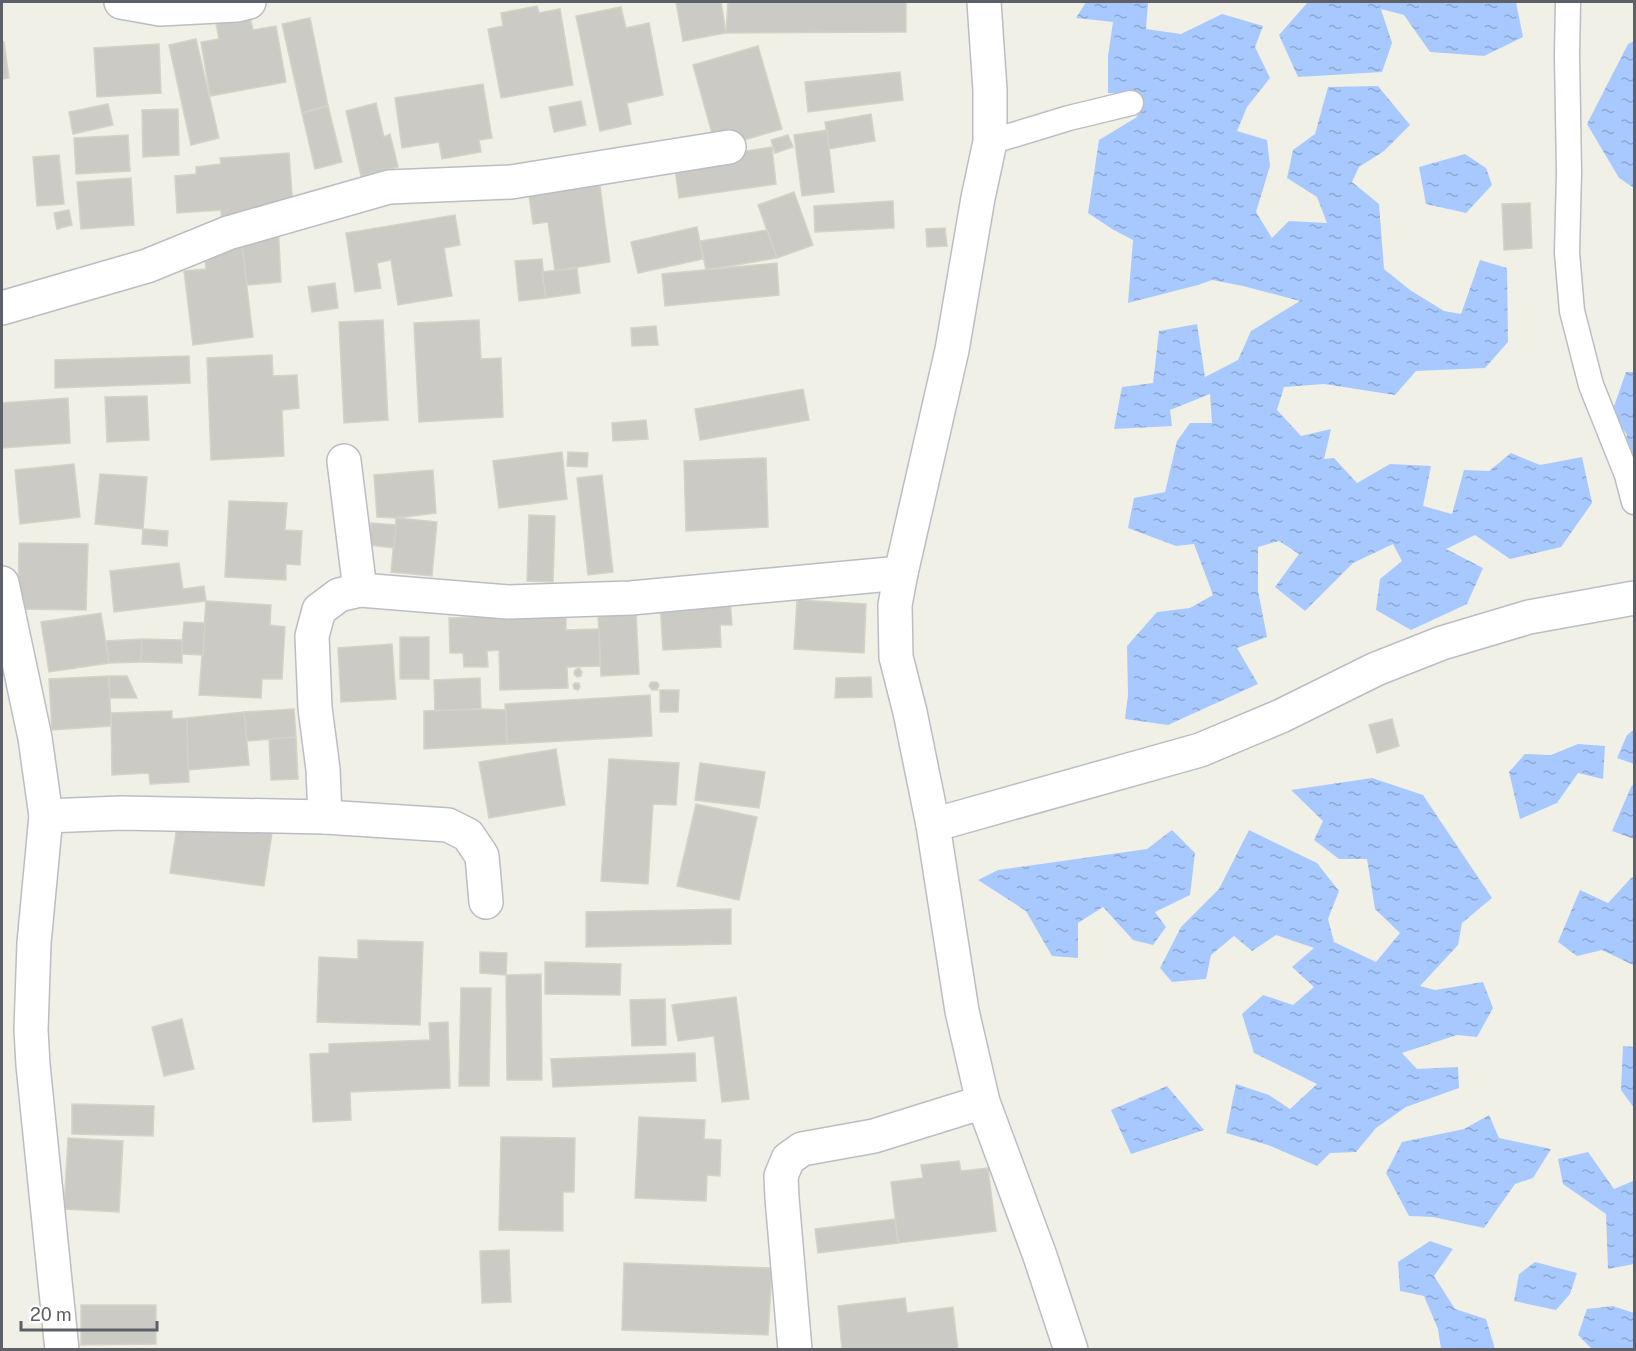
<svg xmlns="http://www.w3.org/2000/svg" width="1636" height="1351" font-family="'Public Sans',sans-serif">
<defs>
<pattern id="water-ripples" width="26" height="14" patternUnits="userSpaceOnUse" patternTransform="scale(1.5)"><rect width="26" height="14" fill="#a8c9ff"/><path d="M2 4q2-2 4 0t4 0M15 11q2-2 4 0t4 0" fill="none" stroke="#8ca7d2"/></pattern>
</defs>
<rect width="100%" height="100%" fill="#f0f0e7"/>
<g fill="url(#water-ripples)">
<polygon points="1086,2 1151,2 1148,3 1146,29 1181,34 1222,14 1263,26 1255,47 1270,78 1247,107 1237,131 1267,140 1270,166 1256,212 1272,238 1289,221 1327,223 1317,197 1287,178 1293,150 1315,134 1328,87 1378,86 1410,125 1384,151 1359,167 1352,182 1379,204 1384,269 1410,290 1444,311 1461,314 1480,260 1507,268 1508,342 1485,368 1416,371 1395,395 1324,384 1284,387 1277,410 1301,436 1331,429 1324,459 1334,458 1357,483 1390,464 1431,466 1423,506 1452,514 1464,470 1489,471 1511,453 1540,465 1582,457 1592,503 1561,547 1510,559 1475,535 1446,549 1483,568 1467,604 1411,630 1376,610 1380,579 1402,561 1393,544 1353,563 1305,611 1275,587 1299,554 1279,541 1258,547 1258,591 1267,637 1237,648 1258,684 1168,725 1125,719 1128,695 1127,646 1157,612 1190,608 1213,595 1194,544 1176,546 1128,528 1134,498 1165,492 1177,441 1190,423 1212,423 1210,394 1170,410 1172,426 1114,429 1122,387 1153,383 1159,331 1197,324 1205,377 1238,360 1251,331 1300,301 1243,286 1212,280 1198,285 1128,303 1133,240 1112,229 1088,213 1099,140 1137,117 1142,94 1108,93 1108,56 1113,22 1076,18"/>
<polygon points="1308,2 1516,2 1523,37 1484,56 1430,52 1404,15 1381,9 1392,43 1382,72 1298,77 1279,35"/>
<polygon points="1634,41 1634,188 1619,178 1587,124 1628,44"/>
<polygon points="1465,154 1486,168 1492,185 1466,213 1426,204 1419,167"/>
<polygon points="1626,372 1634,372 1634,479 1624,448 1627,435 1612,412"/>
<polygon points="1634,730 1634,764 1617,758 1627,735"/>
<polygon points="1578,744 1605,746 1603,779 1578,773 1557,803 1520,819 1509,772 1525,754 1551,755"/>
<polygon points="1372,778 1423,795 1492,898 1462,923 1458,945 1420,986 1435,990 1483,982 1493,1008 1477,1037 1457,1035 1402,1053 1417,1069 1458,1067 1459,1088 1406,1107 1376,1128 1356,1152 1330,1153 1317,1166 1268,1145 1226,1133 1236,1084 1269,1095 1290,1109 1317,1084 1254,1053 1242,1014 1263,995 1293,1005 1314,987 1292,967 1314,948 1276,935 1252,951 1234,936 1211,955 1206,979 1172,982 1160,968 1181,927 1219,889 1249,830 1317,863 1339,891 1328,919 1334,942 1376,962 1400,933 1375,909 1367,859 1339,859 1314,840 1323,821 1291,790"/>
<polygon points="1634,783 1634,839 1612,831 1631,787"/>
<polygon points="1172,830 1195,853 1190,895 1155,912 1166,927 1153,945 1133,940 1103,907 1078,923 1078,958 1052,956 1026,911 978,880 998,870 1147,849"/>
<polygon points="1632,877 1634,879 1634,963 1633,965 1602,950 1577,956 1558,942 1580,890 1608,903"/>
<polygon points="1623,1046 1634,1047 1634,1108 1621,1090"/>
<polygon points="1167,1086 1204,1130 1131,1154 1111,1110"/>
<polygon points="1489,1115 1499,1138 1551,1149 1533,1178 1515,1184 1484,1228 1433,1217 1409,1216 1386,1173 1402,1142 1464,1129"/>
<polygon points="1588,1152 1614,1189 1633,1181 1634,1182 1634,1264 1608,1269 1606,1214 1563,1184 1558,1159"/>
<polygon points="1430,1241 1453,1249 1434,1276 1455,1309 1486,1319 1495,1349 1441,1349 1438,1329 1424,1296 1400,1291 1398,1262"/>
<polygon points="1535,1262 1577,1273 1570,1294 1556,1310 1514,1301 1519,1274"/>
<polygon points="1613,1306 1634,1313 1634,1349 1592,1349 1578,1335 1587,1309"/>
</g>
<g fill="#cccac4" stroke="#d5d3c5" stroke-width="1.5">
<polygon points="676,2 721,2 726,33 683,41"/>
<polygon points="728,2 906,2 906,32 726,33"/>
<polygon points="537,6 539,13 560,9 573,85 501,98 488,29 503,26 501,13"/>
<polygon points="621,7 626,28 649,23 663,95 627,103 631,124 600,131 576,16"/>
<polygon points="250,17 253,30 276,26 286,82 210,96 201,42 219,39 216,23"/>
<polygon points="310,18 328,106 302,113 282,24"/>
<polygon points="196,39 219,138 191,145 169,45"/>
<polygon points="4,42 9,78 2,79 2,43"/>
<polygon points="159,44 161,93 97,97 94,48"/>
<polygon points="758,46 782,129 716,148 693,65"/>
<polygon points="900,72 903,100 808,112 805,82"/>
<polygon points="483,84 492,138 479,140 481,152 442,159 439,142 402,148 395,98"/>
<polygon points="581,101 586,125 554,132 549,107"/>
<polygon points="376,103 384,137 390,134 398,167 361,176 346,111"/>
<polygon points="108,104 113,125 73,134 69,112"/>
<polygon points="328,106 342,162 315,169 302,113"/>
<polygon points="178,109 179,155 143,157 142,110"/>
<polygon points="871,114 875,141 829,149 825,122"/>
<polygon points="827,130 834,192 802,196 794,135"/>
<polygon points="128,135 130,171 76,174 74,138"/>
<polygon points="788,135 793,147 775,153 771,140"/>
<polygon points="772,147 776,184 679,198 674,162"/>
<polygon points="289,153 294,222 278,223 281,282 247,285 241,238 222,229 221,210 177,213 175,176 196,174 196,167 221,164 220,158"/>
<polygon points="59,155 64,204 37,206 33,157"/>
<polygon points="131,178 134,225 81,229 77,182"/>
<polygon points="599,178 610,262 555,271 548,222 533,224 528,189"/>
<polygon points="794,192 813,245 777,258 758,205"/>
<polygon points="893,201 894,228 815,232 814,206"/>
<polygon points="1530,203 1532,248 1504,250 1502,204"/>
<polygon points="69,210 72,225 57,229 54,213"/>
<polygon points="455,215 460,245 444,248 452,296 398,305 391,260 377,263 381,288 355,292 346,233"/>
<polygon points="697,227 703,259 638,273 631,242"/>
<polygon points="945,228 947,246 927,247 926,229"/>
<polygon points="767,230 777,258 706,270 700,241"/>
<polygon points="241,238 253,337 193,345 184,271 206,269 203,242"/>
<polygon points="542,259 546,298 519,301 515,261"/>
<polygon points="777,263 779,295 665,306 662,274"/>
<polygon points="577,268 580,293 546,298 542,272"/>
<polygon points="335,283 338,308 312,312 308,287"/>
<polygon points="383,320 388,420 344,423 339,322"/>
<polygon points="479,320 481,359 501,358 503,417 419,422 414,323"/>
<polygon points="656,326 658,345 632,346 631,328"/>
<polygon points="272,355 273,376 297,375 299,408 282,410 284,456 211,460 207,358"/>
<polygon points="189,356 190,383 55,388 55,360"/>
<polygon points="803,389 809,420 700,440 695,409"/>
<polygon points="147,396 149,440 107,442 105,397"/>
<polygon points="68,398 70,443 2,448 2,403"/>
<polygon points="646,420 648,439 613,441 612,423"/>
<polygon points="562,452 567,499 499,508 493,461"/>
<polygon points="568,452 588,453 587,467 567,466"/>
<polygon points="766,458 768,527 686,531 684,461"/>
<polygon points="74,464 80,517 20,524 15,470"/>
<polygon points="433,470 436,513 396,518 377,517 374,475"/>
<polygon points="100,474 147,477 143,529 95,524"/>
<polygon points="602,475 613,572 588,575 577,478"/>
<polygon points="229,501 287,503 285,530 302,531 300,565 286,564 286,580 225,577"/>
<polygon points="529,515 555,516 553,582 527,581"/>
<polygon points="396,518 437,522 432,576 391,572"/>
<polygon points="371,523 396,525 394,548 369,545"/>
<polygon points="143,529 168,531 167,546 142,544"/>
<polygon points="19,543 88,544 86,610 18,609"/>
<polygon points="179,563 183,589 204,586 206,601 114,612 110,571"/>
<polygon points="730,599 732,625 720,625 721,647 663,650 660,603"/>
<polygon points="797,600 866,604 864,653 794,649"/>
<polygon points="206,601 271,605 270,625 285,627 282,679 262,679 261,698 199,695"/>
<polygon points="636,612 639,674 601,676 598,614"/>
<polygon points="101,613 109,663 49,672 41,622"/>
<polygon points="566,614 566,630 599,629 600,666 567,667 568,688 500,690 499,650 487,651 488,667 464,667 463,653 450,653 449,618"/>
<polygon points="184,622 205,623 203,655 181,654"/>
<rect x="400" y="637" width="29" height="42"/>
<polygon points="142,639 141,662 109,663 106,641"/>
<polygon points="142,639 182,640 182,663 141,662"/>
<polygon points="392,644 396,699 341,702 338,648"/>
<polygon points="579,668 582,672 581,676 577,677 574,674 575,670"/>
<polygon points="109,676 111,726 52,730 49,679"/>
<polygon points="109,676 127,676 137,698 110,698"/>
<polygon points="871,677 872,697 835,698 836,678"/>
<polygon points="480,678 481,709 435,711 434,680"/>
<polygon points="651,682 657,682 659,685 657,690 652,690 649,686"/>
<polygon points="575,683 579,683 580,687 578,690 574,689 573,685"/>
<polygon points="660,690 679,690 678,712 660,712"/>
<polygon points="650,695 652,736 507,744 505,704"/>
<polygon points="294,709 296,737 247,741 244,712"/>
<polygon points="481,709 506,710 507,744 424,749 424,711"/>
<polygon points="172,711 172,719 187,718 189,782 150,784 149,773 112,775 111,713"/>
<polygon points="244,712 249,765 188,770 187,718"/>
<polygon points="1392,719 1399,746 1377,753 1369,725"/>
<polygon points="296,737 298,779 271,780 269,739"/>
<polygon points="556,749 565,805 489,818 479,762"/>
<polygon points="609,759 679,763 676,805 653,804 648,884 601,881"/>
<polygon points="700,763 765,772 759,808 695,800"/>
<polygon points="696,804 757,817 739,900 677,886"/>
<polygon points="178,819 272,833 264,886 170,873"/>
<polygon points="731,909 731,944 586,947 586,912"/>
<polygon points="358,940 423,942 420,1025 317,1022 319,957 358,959"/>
<polygon points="480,952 507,953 506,975 480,973"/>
<polygon points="545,962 621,964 620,995 545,994"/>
<polygon points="541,974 542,1080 507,1080 506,975"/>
<polygon points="461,988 491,988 489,1086 459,1086"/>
<polygon points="736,997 749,1099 722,1102 714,1036 678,1041 672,1005"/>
<polygon points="665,999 666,1045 632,1046 630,1000"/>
<polygon points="182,1019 194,1069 164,1076 152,1027"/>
<polygon points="448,1022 450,1088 350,1092 351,1120 313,1122 310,1054 329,1053 329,1044 430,1040 429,1023"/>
<polygon points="695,1053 696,1081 553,1087 551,1059"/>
<polygon points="72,1104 154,1106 153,1136 72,1134"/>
<polygon points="639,1117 705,1120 704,1139 721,1140 720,1176 707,1175 706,1201 635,1198"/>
<polygon points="501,1137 575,1138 574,1192 563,1192 563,1231 499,1230"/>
<polygon points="68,1138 123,1141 119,1212 64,1209"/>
<polygon points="959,1161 961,1171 988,1168 996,1231 898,1243 891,1182 923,1178 921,1165"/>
<polygon points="895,1219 898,1243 818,1253 815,1229"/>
<polygon points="509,1250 511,1302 482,1303 480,1251"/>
<polygon points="624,1263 772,1268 768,1335 622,1330"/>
<polygon points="905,1298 907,1313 953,1307 958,1350 842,1350 838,1306"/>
<polygon points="81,1305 156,1305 156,1344 81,1345"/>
</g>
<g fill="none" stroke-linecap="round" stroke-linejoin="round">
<defs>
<g id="service">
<polyline points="1568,2 1567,55 1569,173 1567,253 1572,311 1591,385 1627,475 1634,502"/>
<polyline points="990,142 1069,118 1131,103"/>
</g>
<g id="minor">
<polyline points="121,2 160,9 237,5 249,2"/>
<polyline points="984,2 990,90 990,142 978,198 952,350 901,573 895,605 896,657 910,712 933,825 962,1011 983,1102 1040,1256 1071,1350"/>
<polyline points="2,308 147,266 228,233 389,187 511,182 729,147"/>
<polyline points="344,461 360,590 508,602 631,598 901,573"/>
<polyline points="2,583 35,738 46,816 34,943 31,1030 33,1065 62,1350"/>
<polyline points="46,816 121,813 325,817 448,825 468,835 482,856 486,902"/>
<polyline points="325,817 323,769 315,708 312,636 319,610 339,595 360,590"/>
<polyline points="933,825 1200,750 1281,716 1376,669 1442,643 1529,617 1634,598"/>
<polyline points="795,1350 782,1198 781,1176 788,1159 802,1149 874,1136 983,1102"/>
</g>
</defs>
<use href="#service" stroke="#bbbdc2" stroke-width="27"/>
<use href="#minor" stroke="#bbbdc2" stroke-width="36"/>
<use href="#service" stroke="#fff" stroke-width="24"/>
<use href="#minor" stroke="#fff" stroke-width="33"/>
</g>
<rect width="1636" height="1351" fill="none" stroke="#5e6067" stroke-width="6"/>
<path d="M21 1321v9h136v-9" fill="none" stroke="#5e6067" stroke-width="3"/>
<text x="30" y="1321" font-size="18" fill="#5e6067" stroke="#ffffff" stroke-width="4.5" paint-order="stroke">20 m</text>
</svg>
